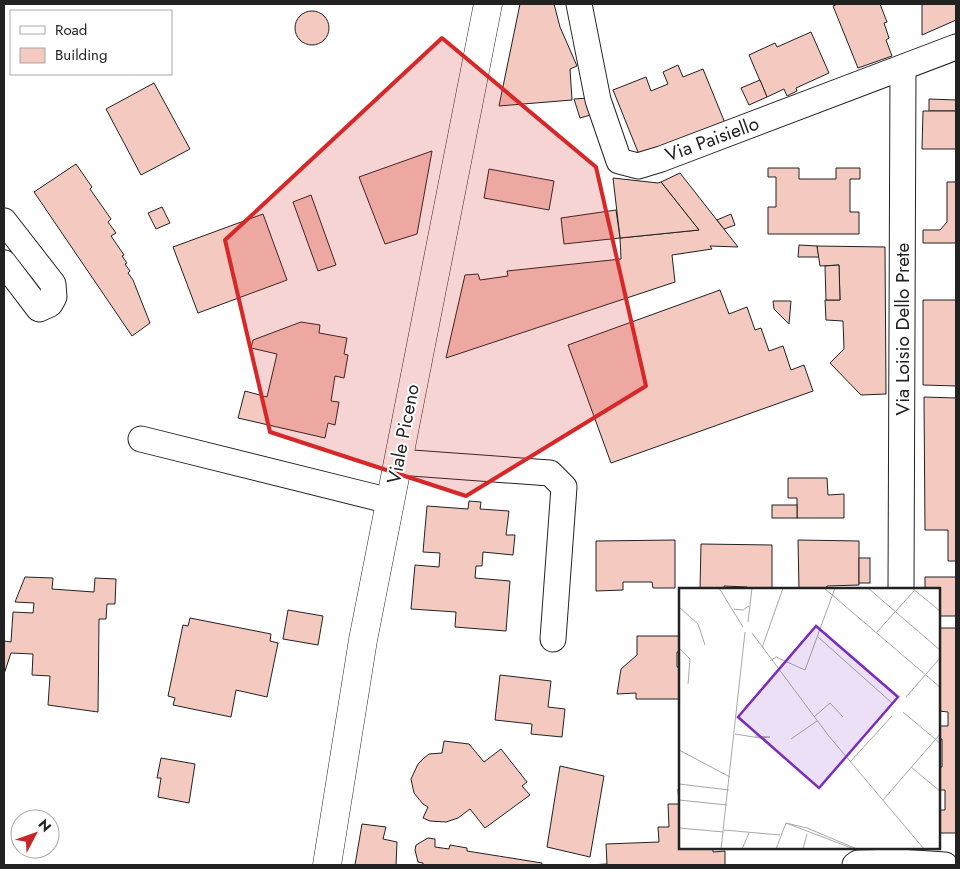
<svg xmlns="http://www.w3.org/2000/svg" width="960" height="869" font-family="Jost,sans-serif">
<rect width="100%" height="100%" fill="#fff"/>
<g fill="#f3c9c0" stroke="#222">
<polygon points="520,4 554,4 560,27 577,66 570,69 572,100 499,106"/>
<polygon points="838,4 880,4 887,22 884,23 889,38 886,40 892,56 858,68 833,6"/>
<polygon points="922,4 956,4 956,20 922,35"/>
<circle cx="312" cy="28" r="17"/>
<polygon points="811,32 829,73 796,88 797,91 787,96 784,89 767,97 749,55 775,43 777,47"/>
<polygon points="678,65 683,77 703,69 725,123 640,157 613,90 646,77 651,91 668,84 663,72"/>
<polygon points="760,80 767,97 749,105 741,88"/>
<polygon points="154,83 190,149 141,175 106,109"/>
<polygon points="589,98 594,114 580,118 574,99"/>
<polygon points="929,99 956,100 956,111 929,111"/>
<polygon points="923,111 956,111 956,149 922,149"/>
<polygon points="432,151 417,234 385,244 359,177"/>
<polygon points="76,164 92,187 90,189 111,219 108,222 116,233 111,236 124,255 122,256 127,263 125,264 130,271 128,273 133,280 150,323 132,336 34,192"/>
<polygon points="768,168 799,168 799,179 836,179 836,168 860,168 860,179 850,179 850,212 859,212 859,234 768,234 768,207 776,207 776,177 768,177"/>
<polygon points="489,169 554,181 549,210 484,198"/>
<polygon points="680,173 738,247 710,246 712,249 672,255 675,282 446,358 465,275 478,274 480,280 508,276 507,271 621,259 620,238 699,230 661,182"/>
<polygon points="613,178 658,183 661,182 699,230 620,238"/>
<polygon points="947,182 956,182 956,243 923,243 923,230 940,230 947,222"/>
<polygon points="311,195 336,265 318,271 293,202"/>
<polygon points="162,207 170,223 156,229 148,213"/>
<polygon points="616,210 620,238 564,244 561,218"/>
<polygon points="263,214 287,280 198,313 173,247"/>
<polygon points="731,214 735,225 724,229 717,220"/>
<polygon points="799,245 817,246 819,257 798,257"/>
<polygon points="817,246 885,247 886,394 861,395 830,363 844,349 843,321 826,320 825,300 840,300 839,265 820,266"/>
<polygon points="839,265 840,300 826,300 825,266"/>
<polygon points="720,290 729,314 747,307 755,330 761,328 769,351 783,346 791,370 804,365 813,391 611,463 568,345"/>
<polygon points="923,300 956,300 956,386 923,385"/>
<polygon points="773,301 791,301 789,324 774,309"/>
<polygon points="301,322 320,325 319,333 347,338 344,354 348,355 344,378 335,376 331,401 339,402 335,425 328,423 325,438 238,418 245,391 267,397 277,354 251,348 253,340"/>
<polygon points="924,397 956,398 956,561 948,561 948,530 925,530"/>
<polygon points="788,478 827,478 828,495 844,494 844,518 797,518 797,498 788,498"/>
<polygon points="469,501 481,502 480,509 509,511 506,535 515,535 513,555 483,552 482,566 476,566 475,578 510,581 506,631 455,627 456,612 411,609 415,565 439,567 440,553 423,552 427,506 468,509"/>
<rect x="772" y="505" width="25" height="13"/>
<polygon points="675,540 675,588 653,588 652,582 623,582 623,590 596,591 596,541"/>
<polygon points="798,540 859,541 859,585 827,586 826,589 799,589"/>
<polygon points="701,544 772,545 772,589 747,589 747,587 724,586 724,589 700,589"/>
<rect x="859" y="558" width="11" height="25"/>
<polygon points="25,577 53,578 52,589 94,592 95,578 116,579 115,604 107,604 106,619 99,619 98,712 48,705 50,676 32,675 33,654 11,653 4,674 4,641 11,642 13,612 33,613 34,603 15,602"/>
<polygon points="925,577 956,577 956,616 939,616 939,589 925,589"/>
<polygon points="288,610 323,616 318,645 283,639"/>
<polygon points="190,618 271,634 270,641 278,643 267,697 236,690 231,717 173,705 175,698 168,696 183,625 188,626"/>
<polygon points="939,628 956,628 956,833 939,833 939,810 945,810 945,790 939,790 939,767 942,767 942,739 939,739 939,726 948,726 948,712 939,711"/>
<polygon points="637,636 680,636 680,652 677,652 677,667 680,667 680,699 636,699 636,693 617,694 621,669 637,655"/>
<polygon points="500,675 551,681 548,707 565,709 562,737 531,734 532,724 495,720"/>
<polygon points="444,741 469,744 484,762 501,749 527,782 522,786 530,795 485,828 470,809 458,818 446,822 430,821 423,818 428,807 423,804 414,793 411,779 418,764 424,758 429,754 442,753"/>
<polygon points="161,758 195,764 189,803 158,797 161,778 157,778"/>
<polygon points="560,766 604,776 590,857 547,847"/>
<polygon points="678,789 680,789 680,848 713,848 713,852 725,851 725,865 589,865 607,864 606,844 659,842 658,827 669,827 668,804 679,804"/>
<polygon points="362,824 386,827 383,839 397,842 396,865 355,865"/>
<polygon points="428,838 435,839 435,847 449,849 450,845 467,848 467,851 542,863 542,865 423,865 423,863 418,862 415,850 416,845"/>
</g>
<g fill="none" stroke-linecap="round" stroke-linejoin="round">
<defs>
<g id="minor">
<polyline points="579,4 598,100 619,161 638,166 661,159 956,47"/>
<polyline points="4,221 53,284 54,297 50,304 39,309 4,263"/>
<polyline points="141,439 390,501"/>
<polyline points="398,462 550,473 564,487 553,639"/>
<polyline points="901,589 903,68"/>
<polyline points="855,865 858,863 899,862 945,865"/>
</g>
<polyline id="primary" points="327,865 363,640 488,4"/>
</defs>
<use href="#minor" stroke="#222" stroke-width="27"/>
<use href="#primary" stroke="#222" stroke-width="29"/>
<use href="#minor" stroke="#fff" stroke-width="25"/>
<use href="#primary" stroke="#fff" stroke-width="28"/>
</g>
<path fill="#d62828" fill-opacity="0.2" stroke="#d62828" stroke-width="4" stroke-linejoin="round" d="M 442,38 L 596,167 L 646,386 L 466,496 L 270,432 L 225,240 Z"/>
<g text-anchor="middle" dominant-baseline="central" stroke-width="4" stroke-linejoin="round" paint-order="stroke">
<g font-size="19" fill="#222" stroke="#fff">
<text transform="translate(712 139) rotate(-20)">Via Paisiello</text>
<text transform="translate(902 329) rotate(-90)">Via Loisio Dello Prete</text>
<text transform="translate(403 434) rotate(-79)">Viale Piceno</text>
</g>
</g>
<g transform="translate(679 588)">
<rect width="261" height="261" fill="#fff"/>
<path fill="none" stroke="#a7a7a7" stroke-width="1" d="M 40,0 L 64,39M 145,0 L 262,100M 189,0 L 262,63M 233,0 L 262,24M 0,19 L 19,36 L 26,57M 55,21 L 64,22 L 70,18M 69,34 L 73,0M 73,45 L 149,147 L 245,261M 197,45 L 235,3M 139,49 L 213,115M 0,60 L 11,71 L 9,96M 83,60 L 104,0M 91,73 L 97,69 L 126,82 L 156,0M 227,109 L 262,69M 224,124 L 262,156M 135,129 L 151,115 L 164,129M 56,146 L 81,150 L 91,149 L 76,148M 112,151 L 138,133M 0,162 L 51,189M 171,174 L 213,128M 232,179 L 262,204M 0,196 L 50,202M 0,212 L 48,217M 204,212 L 262,145M 107,235 L 128,240 L 178,261M 107,235 L 175,261M 0,240 L 45,244M 45,242 L 101,247M 42,261 L 66,44M 63,261 L 70,245M 97,261 L 107,235M 124,261 L 128,246"/>
<path fill="#7b2cbf" fill-opacity="0.15" stroke="#7b2cbf" stroke-width="2.5" d="M 137,38 L 219,109 L 140,200 L 59,129 Z"/>
<rect width="261" height="261" fill="none" stroke="#222" stroke-width="2.5"/>
</g>
<rect width="960" height="869" fill="none" stroke="#222222" stroke-width="10"/>
<rect x="10" y="10" width="162" height="65" fill="#ffffff" stroke="#a7a7a7"/>
<rect x="20" y="26" width="25" height="8" fill="#ffffff" stroke="#a7a7a7"/>
<text x="55" y="35" font-size="15" fill="#222222">Road</text>
<rect x="20" y="48" width="25" height="15" fill="#f3c9c0" stroke="#a7a7a7"/>
<text x="55" y="60" font-size="15" fill="#222222">Building</text>
<g transform="translate(35 834) rotate(49)"><circle r="24" fill="#ffffff" stroke="#a7a7a7"/>
<path d="M0-4L9 19L0 12L-9 19Z" fill="#c62828"/>
<text y="-8" font-size="14" font-weight="bold" text-anchor="middle" fill="#222222">N</text>
</g>
</svg>
